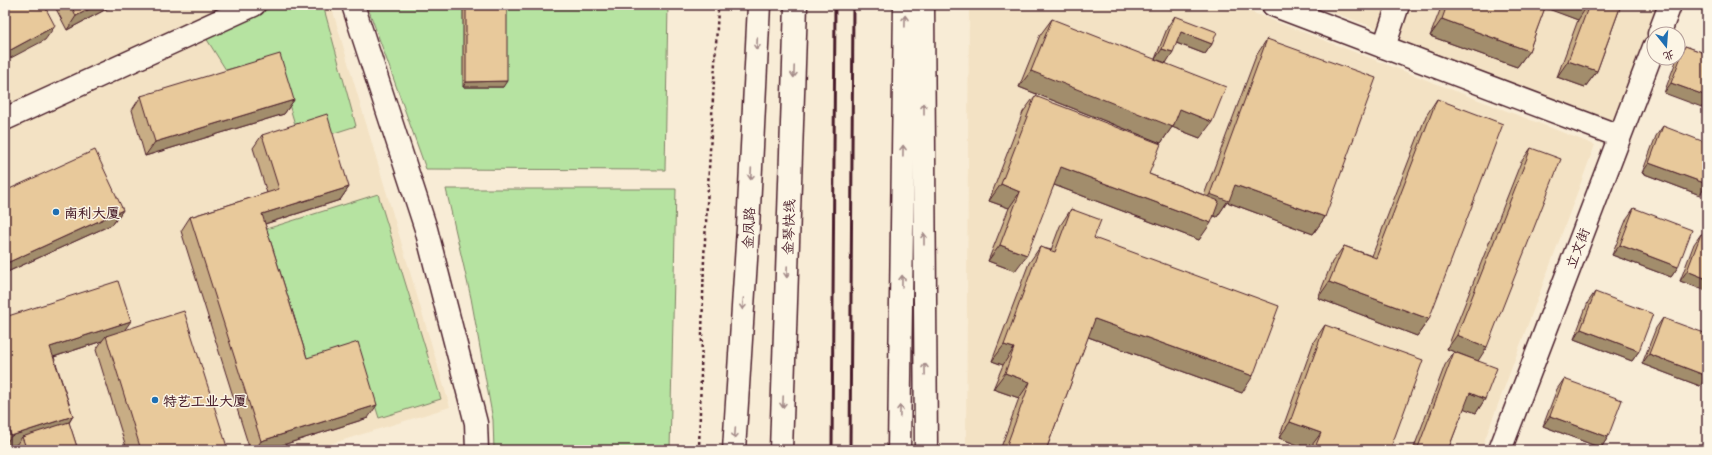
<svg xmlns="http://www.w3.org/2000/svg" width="1712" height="455" font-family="'Playpen Sans','LXGW WenKai TC',sans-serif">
<rect width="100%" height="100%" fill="#f8ecd6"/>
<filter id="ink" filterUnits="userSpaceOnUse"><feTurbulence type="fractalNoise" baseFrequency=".025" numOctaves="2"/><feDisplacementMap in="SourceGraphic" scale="8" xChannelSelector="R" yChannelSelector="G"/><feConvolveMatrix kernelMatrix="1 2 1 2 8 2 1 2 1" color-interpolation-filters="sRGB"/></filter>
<g filter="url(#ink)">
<g fill="#f3e2c4">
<polygon points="5,5 331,5 450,407 311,450 5,450"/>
<polygon points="969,5 1233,5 1595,145 1481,450 966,450"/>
<polygon points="1312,5 1387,5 1379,29"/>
<polygon points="1407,5 1658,5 1615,121 1395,40"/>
</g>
<g fill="#b6e3a1" stroke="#808166">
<polygon points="277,5 323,5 356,126 328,135 296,128 275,57 226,70 206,38"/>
<polygon points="367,5 668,5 665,170 426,169"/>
<polygon points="446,189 676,189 670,450 494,450 493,420 471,298"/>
<polygon points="378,194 441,399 379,418 356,345 304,361 263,230"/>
</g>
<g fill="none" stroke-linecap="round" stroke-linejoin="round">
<defs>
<g id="minor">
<polyline points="353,5 426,229 476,423 477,450"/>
<polyline points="1273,5 1619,136"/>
<polyline points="1659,34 1670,5"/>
<polyline points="1384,47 1398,5"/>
<polyline points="5,119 254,5"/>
<polyline points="1500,450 1654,47"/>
</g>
<g id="major">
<polyline points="734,450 748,228 759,5"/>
<polyline points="899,450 905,5"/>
</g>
<g id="highway">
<polyline points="923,5 926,450"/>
<polyline points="781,450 796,5"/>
</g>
</defs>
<use href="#minor" stroke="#4a1f2b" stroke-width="25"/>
<use href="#major" stroke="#4a1f2b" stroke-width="25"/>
<use href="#highway" stroke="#4a1f2b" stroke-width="25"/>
<polyline stroke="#4a1f2b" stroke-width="2.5" stroke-dasharray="3 3" stroke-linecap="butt" points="699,450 704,258 718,9 723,5"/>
<use href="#minor" stroke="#fcf5e5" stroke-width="22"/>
<use href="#major" stroke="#fcf5e5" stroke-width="22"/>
<use href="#highway" stroke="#fcf5e5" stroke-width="22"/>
<g stroke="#4a1f2b" stroke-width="3">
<polyline points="832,450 835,5"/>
<polyline points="850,450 853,5"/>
</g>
</g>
<g fill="#c8ad85" stroke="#4a1f2b">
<polygon points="54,5 114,5 67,30"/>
<polygon points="463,5 507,5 503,87 463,87"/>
<polygon points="1442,5 1621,5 1597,71 1585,87 1557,77 1578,20 1545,7 1529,51 1517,67 1430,36"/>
<polygon points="1175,16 1212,44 1205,54 1176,43 1166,63 1155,59 1168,26"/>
<polygon points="1052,19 1200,138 1172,127 1161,143 1019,87 1040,35"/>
<polygon points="1267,39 1325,217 1313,234 1227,202 1217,217 1214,216 1199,240 1054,185 1015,271 988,261 1009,208 989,201 1023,112 1035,96 1149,174 1204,195 1256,56"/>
<polygon points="1685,46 1707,54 1664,93 1678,56"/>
<polygon points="141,96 294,100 284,114 145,156 132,110"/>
<polygon points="1437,99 1429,319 1417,336 1318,298 1332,262 1344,246 1372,256 1426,116"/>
<polygon points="1663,126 1700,195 1642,173 1656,136"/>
<polygon points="262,135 349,187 340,200 265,224 307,358 368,418 267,450 250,450 181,231 190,217 267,193 253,148"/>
<polygon points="1531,148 1478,360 1485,399 1476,413 1464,408 1448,450 1413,450 1445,365 1454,352 1455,352 1447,349 1521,162"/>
<polygon points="5,191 123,210 113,224 5,273"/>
<polygon points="1634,208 1678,267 1671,277 1612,255 1627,218"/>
<polygon points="1071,209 1094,238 1242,393 1088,337 1046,450 1000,450 1019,398 993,389 1003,365 992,361 1029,263 1040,247 1051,250 1060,226"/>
<polygon points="1701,234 1707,291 1680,281 1694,244"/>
<polygon points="1595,292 1639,351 1632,361 1574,339 1588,302"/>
<polygon points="5,317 125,330 228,450 127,450 96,350 102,341 54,357 73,416 69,423 78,450 13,450 16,445 5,449"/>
<polygon points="1663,318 1700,386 1642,364 1656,328"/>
<polygon points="1325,325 1390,450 1309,450 1309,449 1279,438 1314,341"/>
<polygon points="1564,379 1608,437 1601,448 1543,426 1557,389"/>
</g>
<g fill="#a28d6c" stroke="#4a1f2b">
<polygon points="97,5 114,5 67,30 76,16"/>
<polygon points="1541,5 1588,5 1578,20 1540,6"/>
<polygon points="1442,19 1529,51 1517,67 1430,36"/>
<polygon points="55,26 45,40 5,61 5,53"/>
<polygon points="1181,32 1212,44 1205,54 1174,42"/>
<polygon points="1162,49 1173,52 1166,63 1155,59"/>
<polygon points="1568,61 1597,71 1585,87 1557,77"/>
<polygon points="1031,71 1180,109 1212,122 1200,138 1172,127 1161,143 1019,87"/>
<polygon points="507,81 503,87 463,87 466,82"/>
<polygon points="1671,83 1707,96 1707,109 1664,93"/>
<polygon points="294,100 284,114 145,156 155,142"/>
<polygon points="1649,163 1707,184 1700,195 1642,173"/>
<polygon points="1061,167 1211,223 1199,240 1049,183"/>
<polygon points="1001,184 1020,192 1009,208 989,201"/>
<polygon points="1235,185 1325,217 1313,234 1227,202 1217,217 1199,210 1210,194"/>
<polygon points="349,187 340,200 252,228 262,214"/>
<polygon points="123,210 113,224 5,273 5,268 9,262"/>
<polygon points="1000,245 1027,255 1015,271 988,261"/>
<polygon points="1620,245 1678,267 1671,277 1612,255"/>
<polygon points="1687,271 1707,279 1707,291 1680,281"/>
<polygon points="1329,282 1429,319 1417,336 1318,298"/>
<polygon points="1095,319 1253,376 1242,393 1083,335"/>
<polygon points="131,321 121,335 106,336 102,341 41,361 50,347"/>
<polygon points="1581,329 1639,351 1632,361 1574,339"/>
<polygon points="1457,335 1487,347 1478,361 1447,349"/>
<polygon points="1004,345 1014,348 1003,365 992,361"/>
<polygon points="1649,354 1707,376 1700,386 1642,364"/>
<polygon points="1005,373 1030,382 1019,398 993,389"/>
<polygon points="1470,393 1485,399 1476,413 1460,407"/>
<polygon points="377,405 368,418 267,450 255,450 261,441"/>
<polygon points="73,416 64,430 22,437 16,445 5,449 5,445 11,436"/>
<polygon points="1550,416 1608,437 1601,448 1543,426"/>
<polygon points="1290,422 1321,433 1309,449 1279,438"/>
<polygon points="1316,445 1331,450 1313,450"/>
</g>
<g fill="#e8c99b" stroke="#4a1f2b">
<polygon points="5,5 44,5 55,26 5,53"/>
<polygon points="71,5 97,5 76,16"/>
<polygon points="466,5 507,5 507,81 466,82"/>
<polygon points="1447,5 1546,5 1529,51 1442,19"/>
<polygon points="1589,5 1621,5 1597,71 1568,61"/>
<polygon points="1175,16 1217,32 1212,44 1181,32 1173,52 1162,49"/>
<polygon points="1052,19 1226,87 1212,122 1180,109 1173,127 1031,71"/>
<polygon points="1267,39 1376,78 1325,217 1235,185 1229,201 1210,194"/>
<polygon points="1685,46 1707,54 1707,96 1671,83"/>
<polygon points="280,54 294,100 155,142 141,96"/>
<polygon points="1035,96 1161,144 1149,174 1219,201 1211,223 1061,167 1027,255 1000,245 1020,192 1001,184"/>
<polygon points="1437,99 1503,124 1429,319 1329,282 1344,246 1376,258"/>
<polygon points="327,114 349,187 262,214 307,358 358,342 377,405 261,441 190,217 279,189 262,135"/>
<polygon points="1663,126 1707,143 1707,184 1649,163"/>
<polygon points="1531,148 1561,159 1487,347 1457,335"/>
<polygon points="95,150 123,210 9,262 5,253 5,191"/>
<polygon points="1634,208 1692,230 1678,267 1620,245"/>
<polygon points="1071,209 1101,220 1094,238 1279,306 1253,376 1095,319 1046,450 1005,450 1030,382 1005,373 1014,348 1004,345 1040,247 1055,252"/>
<polygon points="1701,234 1707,236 1707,279 1687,271"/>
<polygon points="118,281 131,321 50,347 73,416 11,436 5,416 5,317"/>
<polygon points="1595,292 1653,314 1639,351 1581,329"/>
<polygon points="184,311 228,450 141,450 106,336"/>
<polygon points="1663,318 1707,334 1707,376 1649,354"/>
<polygon points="1325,325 1423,360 1390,450 1331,450 1316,445 1321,433 1290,422"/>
<polygon points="1454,352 1497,368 1485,399 1470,393 1448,450 1417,450"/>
<polygon points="1564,379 1622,400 1608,437 1550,416"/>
<polygon points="69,422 78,450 27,450 22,437"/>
</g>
<defs><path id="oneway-shaft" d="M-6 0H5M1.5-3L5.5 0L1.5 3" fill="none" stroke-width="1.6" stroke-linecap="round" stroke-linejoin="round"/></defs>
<g stroke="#a38a88">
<use href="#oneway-shaft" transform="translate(905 21) rotate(-89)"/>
<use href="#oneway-shaft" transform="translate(757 44) rotate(93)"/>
<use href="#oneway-shaft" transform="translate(794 72) rotate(92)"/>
<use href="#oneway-shaft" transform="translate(924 109) rotate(-90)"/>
<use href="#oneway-shaft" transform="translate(903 151) rotate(-89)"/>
<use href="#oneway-shaft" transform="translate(751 174) rotate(93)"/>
<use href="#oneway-shaft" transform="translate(924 239) rotate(-90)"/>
<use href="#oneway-shaft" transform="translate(787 272) rotate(92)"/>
<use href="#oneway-shaft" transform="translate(902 281) rotate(-89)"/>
<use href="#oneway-shaft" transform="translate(743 304) rotate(94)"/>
<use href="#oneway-shaft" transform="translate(925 369) rotate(-91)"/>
<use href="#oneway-shaft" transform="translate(783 402) rotate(92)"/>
<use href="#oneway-shaft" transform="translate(900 411) rotate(-89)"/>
<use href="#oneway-shaft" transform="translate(735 433) rotate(94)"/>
</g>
</g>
<g fill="#1f6fb2" stroke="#fcf5e5" stroke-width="1.5">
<circle cx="56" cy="212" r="4"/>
<circle cx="155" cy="400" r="4"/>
</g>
<g text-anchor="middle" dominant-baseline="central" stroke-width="3" stroke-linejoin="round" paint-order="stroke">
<g font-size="14" font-weight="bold" fill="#4a1f2b" stroke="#fcf5e5" text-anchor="start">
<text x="64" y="212">南利大厦</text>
<text x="163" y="400">特艺工业大厦</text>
</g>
<g font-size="14" fill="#4a1f2b" stroke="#fcf5e5">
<text transform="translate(788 227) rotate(-88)">金琴快线</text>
<text transform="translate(748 228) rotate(-87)">金凤路</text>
<text transform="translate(1577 248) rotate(-69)">立文街</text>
</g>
</g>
<rect width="1712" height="455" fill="none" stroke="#fcf5e5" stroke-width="20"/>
<rect x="10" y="10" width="1692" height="435" fill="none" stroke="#4a1f2b" stroke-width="1.5" filter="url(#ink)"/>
<g transform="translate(1666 46) rotate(163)"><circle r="19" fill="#fcf5e5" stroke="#b59f9b"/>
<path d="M0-3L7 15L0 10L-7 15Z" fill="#1f6fb2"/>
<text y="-6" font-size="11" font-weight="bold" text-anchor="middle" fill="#4a1f2b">北</text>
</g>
</svg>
